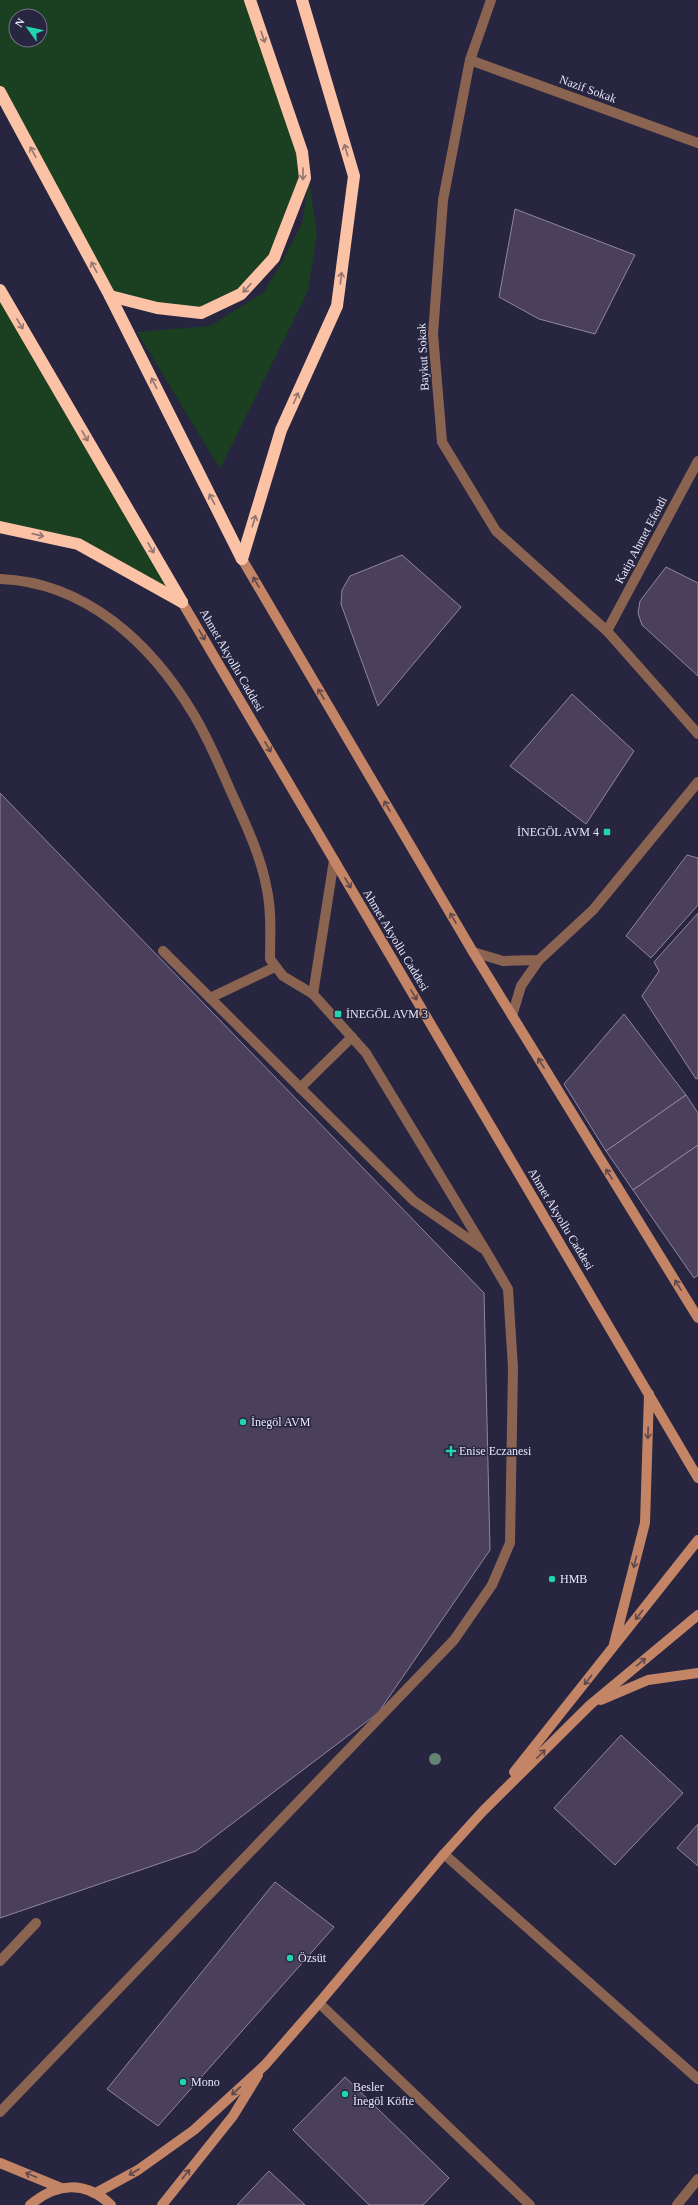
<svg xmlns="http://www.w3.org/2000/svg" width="698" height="2205" font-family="'Times New Roman',serif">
<rect width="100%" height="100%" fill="#27253f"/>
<g fill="#1a3f21" fill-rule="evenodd">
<path d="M 0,0 L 250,0 L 305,178 L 274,258 L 241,294 L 201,313 L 110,296 L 0,94 ZM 16,16 L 40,16 L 40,40 L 16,40 Z"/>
<polygon points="309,180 317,234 308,291 220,469 137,332 210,326 263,293 281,264 302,223"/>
<polygon points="0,290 182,602 78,544 0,527"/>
</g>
<g fill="#4b405b" stroke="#9185a3">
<polygon points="515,209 635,255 595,334 539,319 499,297"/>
<polygon points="402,555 461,607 378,706 341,604 342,590 350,576"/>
<polygon points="666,567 698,583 698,676 642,625 638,613 640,601"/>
<polygon points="572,694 634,751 586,824 510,766"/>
<polygon points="0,793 484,1293 490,1550 378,1713 196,1851 0,1918"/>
<polygon points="687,855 698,858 698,905 651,958 626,936"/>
<polygon points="698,913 698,1078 696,1079 642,996 659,971 654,962"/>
<polygon points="624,1014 686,1095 606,1151 564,1084"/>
<polygon points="686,1095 698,1113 698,1145 633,1190 606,1151"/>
<polygon points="698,1145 698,1275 694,1278 633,1190"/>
<polygon points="621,1735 683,1793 615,1865 554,1808"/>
<polygon points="698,1824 698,1866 677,1848"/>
<polygon points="275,1882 334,1927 158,2126 107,2089"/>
<polygon points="345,2077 449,2178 423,2205 369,2205 293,2130"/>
<polygon points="269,2171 305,2205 237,2205"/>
</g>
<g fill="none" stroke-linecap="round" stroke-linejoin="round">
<g stroke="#8b6451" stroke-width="10">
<path d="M 0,579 C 86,582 152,644 194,715 C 209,740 220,767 232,794 C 246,825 261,856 267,890 C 272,913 270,936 270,959 L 283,976 L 313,994 L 366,1053 L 490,1258 L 508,1289 L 513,1368 L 510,1543 L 492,1585 L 454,1640 L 0,2112"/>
<polyline points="163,951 414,1201 482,1248"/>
<polyline points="313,994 334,860"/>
<polyline points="210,998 275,967"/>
<polyline points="300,1088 352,1037"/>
<polyline points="0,1961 36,1923"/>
</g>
<g stroke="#8b6451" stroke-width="10">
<polyline points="491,0 470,60 443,200 433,334 442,442 496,531 607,631 698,734"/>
<polyline points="470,60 698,143"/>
<polyline points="607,631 698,461"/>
<polyline points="473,952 503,961 539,960 593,910 698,782"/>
<polyline points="512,1016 521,986 539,960"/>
<polyline points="444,1854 698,2079"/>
<polyline points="319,2003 530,2205"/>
<polyline points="677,2205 698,2179"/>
</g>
<g stroke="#c38566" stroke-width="10">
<polyline points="242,559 473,952 698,1318"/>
<polyline points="182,602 698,1478"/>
<polyline points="614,1644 645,1523 649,1394"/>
<polyline points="601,1700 648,1680 698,1673"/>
<polyline points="514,1772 698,1540"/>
<polyline points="0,2163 61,2188"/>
<polyline points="96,2193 138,2170 194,2130 265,2065 319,2003 444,1854 483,1811 590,1705 698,1615"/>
<path d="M 30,2205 C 56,2183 85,2180 111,2205"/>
<polyline points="162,2205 233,2116 258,2075"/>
</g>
<g stroke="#fcc2a5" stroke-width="12">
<polyline points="0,92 110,296 242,559"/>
<polyline points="0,290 182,602"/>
<polyline points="110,296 157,308 201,313 241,294 274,258 305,178 302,152 250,0"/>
<polyline points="0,527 78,544 182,602"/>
<polyline points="242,559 281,430 337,306 354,176 302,0"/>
</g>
</g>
<circle fill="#628471" cx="435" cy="1759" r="6"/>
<defs><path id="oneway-shaft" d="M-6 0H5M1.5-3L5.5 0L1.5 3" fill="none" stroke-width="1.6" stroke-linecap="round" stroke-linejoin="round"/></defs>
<g stroke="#927472">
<use href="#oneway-shaft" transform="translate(263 37) rotate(71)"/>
<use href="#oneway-shaft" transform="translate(346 150) rotate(-106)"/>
<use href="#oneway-shaft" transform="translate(33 152) rotate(-118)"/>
<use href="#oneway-shaft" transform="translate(303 174) rotate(91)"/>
<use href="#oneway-shaft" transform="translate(94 267) rotate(-118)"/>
<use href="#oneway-shaft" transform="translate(341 278) rotate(-83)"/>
<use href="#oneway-shaft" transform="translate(247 288) rotate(132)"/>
<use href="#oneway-shaft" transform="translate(20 324) rotate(60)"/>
<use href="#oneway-shaft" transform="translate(154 383) rotate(-117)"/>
<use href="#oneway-shaft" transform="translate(296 398) rotate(-66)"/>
<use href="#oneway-shaft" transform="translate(85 436) rotate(60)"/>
<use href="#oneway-shaft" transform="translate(212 499) rotate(-117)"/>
<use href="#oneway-shaft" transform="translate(254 521) rotate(-73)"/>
<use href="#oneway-shaft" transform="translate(38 535) rotate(13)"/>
<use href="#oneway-shaft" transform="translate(151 548) rotate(60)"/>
</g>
<g stroke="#5e474d">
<use href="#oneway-shaft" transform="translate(256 582) rotate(-120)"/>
<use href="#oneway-shaft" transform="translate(202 635) rotate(60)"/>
<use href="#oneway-shaft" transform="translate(321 694) rotate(-120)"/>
<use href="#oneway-shaft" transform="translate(268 747) rotate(60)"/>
<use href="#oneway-shaft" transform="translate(387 806) rotate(-120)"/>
<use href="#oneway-shaft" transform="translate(348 883) rotate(59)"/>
<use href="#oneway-shaft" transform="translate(453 918) rotate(-120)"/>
<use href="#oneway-shaft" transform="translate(414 995) rotate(59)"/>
<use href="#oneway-shaft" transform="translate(541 1063) rotate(-122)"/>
<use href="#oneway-shaft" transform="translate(609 1174) rotate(-122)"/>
<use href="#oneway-shaft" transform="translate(678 1285) rotate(-122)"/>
<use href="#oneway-shaft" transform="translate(648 1433) rotate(92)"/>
<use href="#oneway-shaft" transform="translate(635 1562) rotate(104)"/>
<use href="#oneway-shaft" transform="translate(639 1615) rotate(128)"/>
<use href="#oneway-shaft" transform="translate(641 1662) rotate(-40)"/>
<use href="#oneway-shaft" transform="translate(588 1680) rotate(129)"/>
<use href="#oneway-shaft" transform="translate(541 1754) rotate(-45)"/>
<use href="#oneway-shaft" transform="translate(236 2091) rotate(137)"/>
<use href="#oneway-shaft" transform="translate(134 2172) rotate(150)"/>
<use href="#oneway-shaft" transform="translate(186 2174) rotate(-51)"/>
<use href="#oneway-shaft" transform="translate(31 2175) rotate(-158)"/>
</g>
<g fill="#22d5af" stroke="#27253f" stroke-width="1.5">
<rect x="603" y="828" width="8" height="8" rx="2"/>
<rect x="334" y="1010" width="8" height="8" rx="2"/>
<circle cx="243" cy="1422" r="4"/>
<path d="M449 1445h4v4h4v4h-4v4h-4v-4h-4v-4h4z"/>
<circle cx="552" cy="1579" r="4"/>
<circle cx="290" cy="1958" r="4"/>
<circle cx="183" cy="2082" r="4"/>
<circle cx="345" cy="2094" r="4"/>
</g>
<g text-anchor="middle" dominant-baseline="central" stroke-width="3" stroke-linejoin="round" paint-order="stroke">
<g font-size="12" fill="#e7e7f8" stroke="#27253f">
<text transform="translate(588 89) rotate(20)">Nazif Sokak</text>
<text transform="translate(423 357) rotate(-93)">Baykut Sokak</text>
<text transform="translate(641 540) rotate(-62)">Katip Ahmet Efendi</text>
<text transform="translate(232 660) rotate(60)">Ahmet Akyollu Caddesi</text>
<text transform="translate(396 940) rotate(59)">Ahmet Akyollu Caddesi</text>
<text transform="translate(561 1219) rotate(59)">Ahmet Akyollu Caddesi</text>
</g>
<g font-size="12" fill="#e7e7f8" stroke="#27253f" text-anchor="start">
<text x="599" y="832" text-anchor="end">İNEGÖL AVM 4</text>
<text x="346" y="1014">İNEGÖL AVM 3</text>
<text x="251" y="1422">İnegöl AVM</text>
<text x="459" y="1451">Enise Eczanesi</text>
<text x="560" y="1579">HMB</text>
<text x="298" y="1958">Özsüt</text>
<text x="191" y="2082">Mono</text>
<text x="353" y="2087">Besler<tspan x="353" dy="14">İnegöl Köfte</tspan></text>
</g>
</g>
<g transform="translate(28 28) rotate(303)"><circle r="19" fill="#27253f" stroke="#747389"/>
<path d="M0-3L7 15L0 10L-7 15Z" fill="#22d5af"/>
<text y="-6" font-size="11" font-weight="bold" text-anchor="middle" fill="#e7e7f8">N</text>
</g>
</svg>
